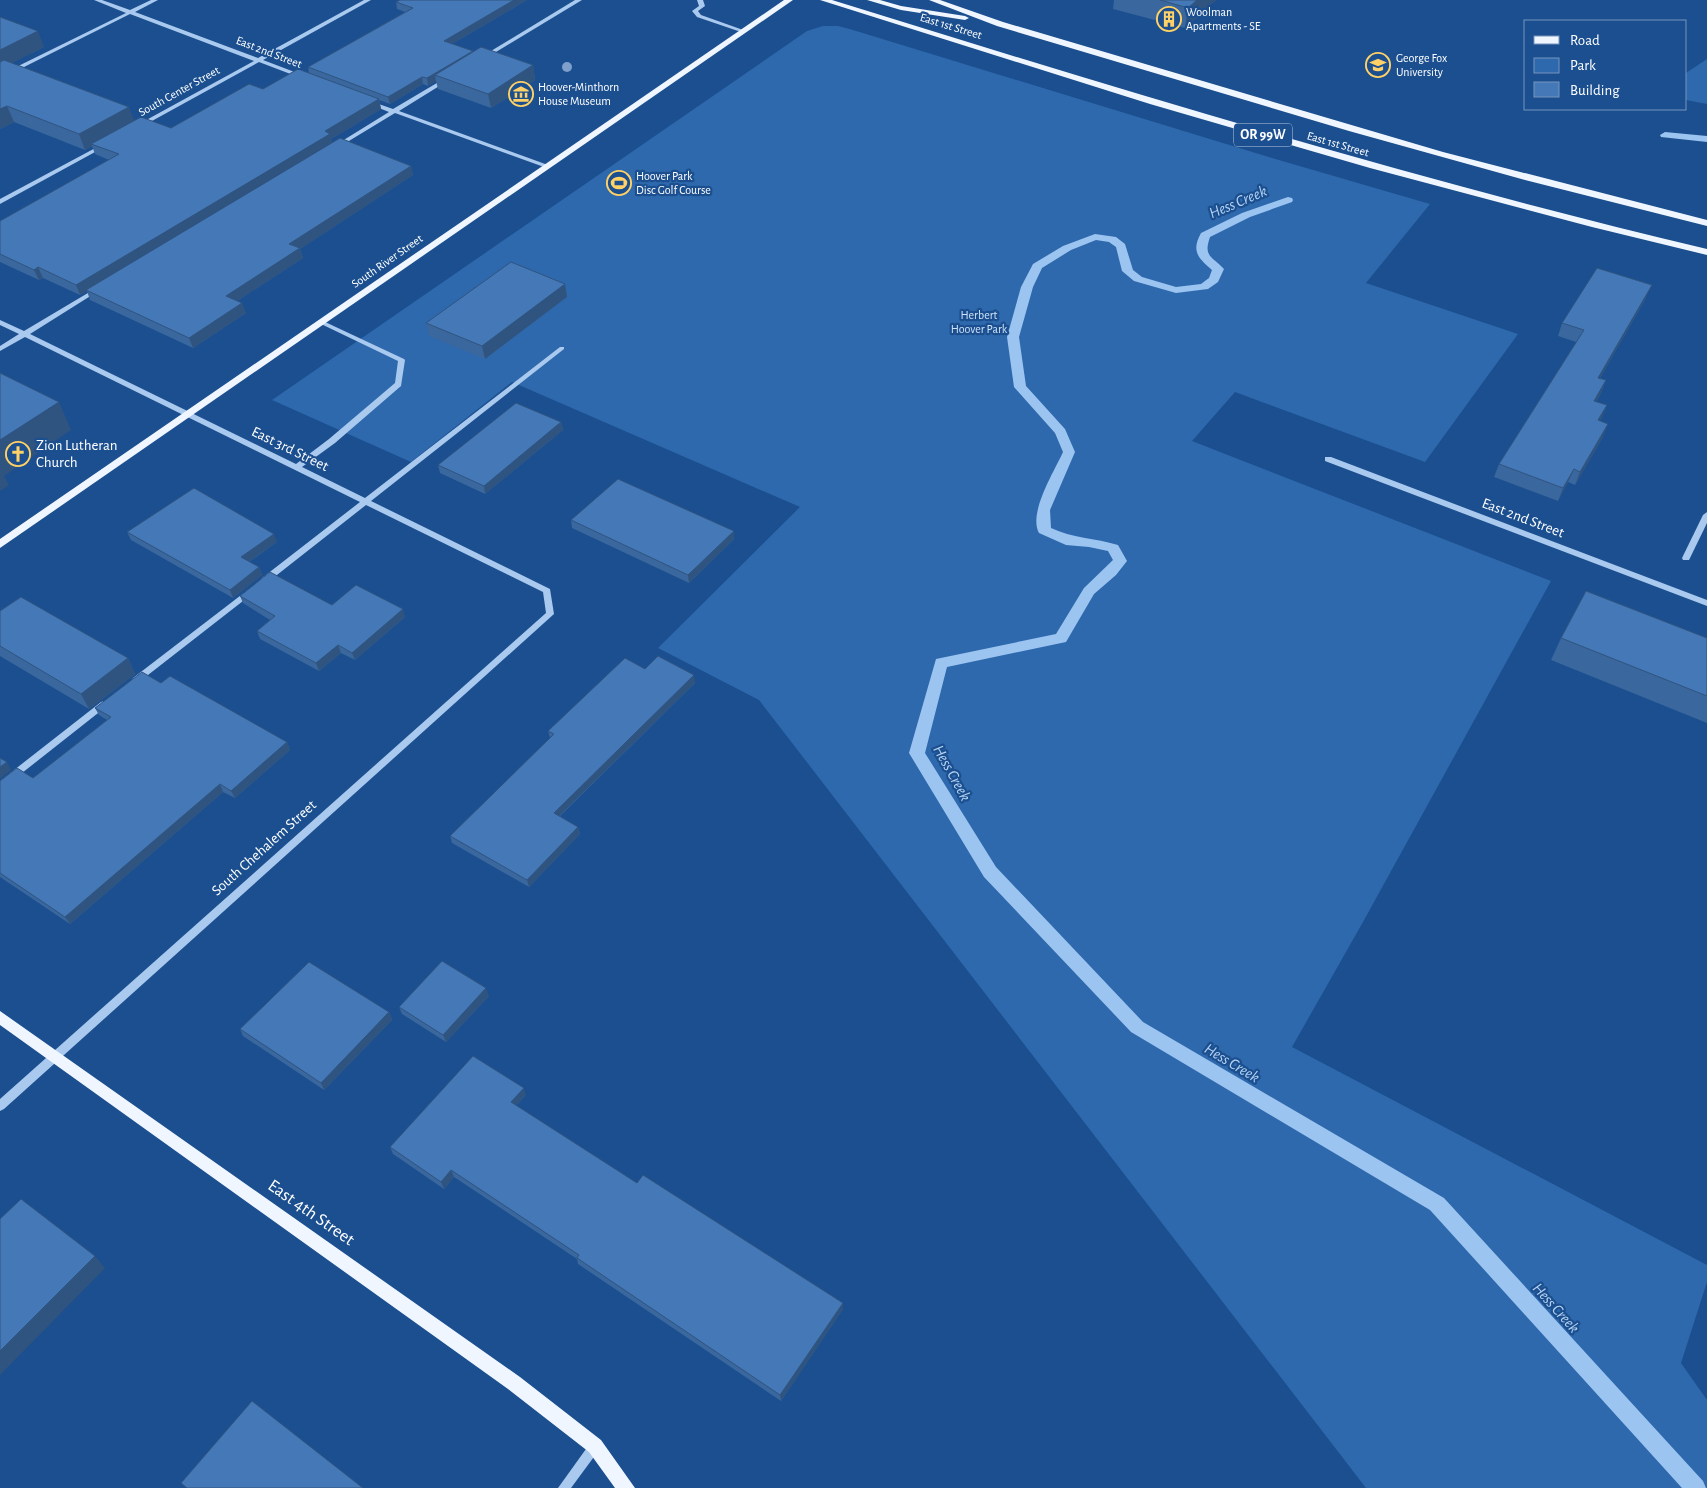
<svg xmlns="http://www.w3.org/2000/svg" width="1707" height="1488" font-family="'Alegreya Sans',sans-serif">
<rect width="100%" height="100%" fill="#1b4f8f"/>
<g fill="#2e69ad">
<polygon points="823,26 838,26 853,30 1272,158 1430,204 1366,283 1518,334 1425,462 1235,392 1192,441 1551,581 1363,922 1292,1047 1707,1265 1707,1282 1681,1363 1707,1400 1707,1488 1366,1488 759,700 658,648 800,507 512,382 411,462 272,400 807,31"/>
<polygon points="1707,59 1707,104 1686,100 1686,73"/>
</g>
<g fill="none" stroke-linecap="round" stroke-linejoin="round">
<g fill="#9cc4f0" fill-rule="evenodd">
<polygon points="1665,132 1707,136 1707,142 1661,137 1660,135"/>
<path d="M 1288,197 L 1292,198 L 1293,200 L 1292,202 L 1250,217 L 1210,237 C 1203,257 1212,256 1224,269 L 1218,282 L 1208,289 L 1176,293 L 1134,281 L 1122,271 L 1116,247 L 1109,242 L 1096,240 L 1071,250 L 1042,268 L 1033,287 L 1019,337 L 1026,386 L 1065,429 L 1075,452 L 1050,510 L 1051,528 C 1072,538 1095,538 1118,545 L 1127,561 L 1116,575 L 1094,594 L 1066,642 L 947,667 L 925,753 L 996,867 L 1143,1022 L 1444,1198 L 1703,1481 L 1706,1488 L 1682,1488 L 1430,1210 L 1131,1032 L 984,877 L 909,753 L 936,659 L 1056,634 L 1084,588 L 1113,560 L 1108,551 L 1089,547 L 1066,545 L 1039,533 C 1028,513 1054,472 1063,452 L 1055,433 L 1014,387 L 1007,337 L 1021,287 L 1033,264 L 1063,246 L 1095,234 L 1116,237 L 1125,244 L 1133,270 L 1142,277 L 1176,287 L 1201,284 L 1209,278 L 1212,270 C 1198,258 1191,251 1201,233 L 1242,213 Z"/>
</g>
<g fill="#a9c9ee" fill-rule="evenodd">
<polygon points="94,0 102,0 130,10 151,0 158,0 135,12 258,58 364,0 371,0 263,60 305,76 305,78 301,78 259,62 141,127 138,125 139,124 254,61 130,14 0,79 0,75 126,13"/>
<polygon points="575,0 582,0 486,58 481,57"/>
<polygon points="697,0 703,0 705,6 698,11 701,15 746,31 741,32 697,17 692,11 699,6"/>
<polygon points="447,77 450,79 449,80 399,111 548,165 548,167 544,167 395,113 339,147 334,146 389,112 369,104 369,102 373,102 393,109"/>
<polygon points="101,145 106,146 0,204 0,199"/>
<polygon points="98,287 101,289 100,290 30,334 296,464 329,439 395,383 398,361 319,323 319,321 323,321 404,359 405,360 401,386 335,443 302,467 365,498 560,347 564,347 564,349 371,501 550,589 554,614 4,1109 0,1111 0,1099 546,613 543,592 366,505 268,582 262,582 261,580 262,578 360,502 25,337 0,351 0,346 19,334 0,325 0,320 24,331"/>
<polygon points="1325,457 1331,457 1707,600 1707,606 1325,461"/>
<polygon points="1707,512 1707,523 1690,558 1689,560 1683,560 1682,558 1703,515"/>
<polygon points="249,589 253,592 252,594 139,682 133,682 132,680 133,678"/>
<polygon points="104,701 108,704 107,706 3,788 0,789 0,781 101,702"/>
<polygon points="595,1440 599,1442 601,1446 599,1450 571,1488 558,1488 591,1442"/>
</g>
<g fill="#f0f6ff" fill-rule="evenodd">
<polygon points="784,0 793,0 0,548 0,539"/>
<path d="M 820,0 L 832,0 C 1122,90 1412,179 1707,249 L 1707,255 L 1592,227 L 1370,168 L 1150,104 Z"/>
<polygon points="867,0 880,0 901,6 965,16 969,18 965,20 901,10"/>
<polygon points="929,0 940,0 1003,22 1443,152 1707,220 1707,226 1525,180 1349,131 997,26"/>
<polygon points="0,1011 520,1377 601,1440 635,1488 615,1488 589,1452 508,1389 0,1025"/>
</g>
</g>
<circle fill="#7ea0ca" cx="567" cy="67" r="5"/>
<g fill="#3a679d">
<polygon points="400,0 527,0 452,44 473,51 473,52 533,65 535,80 491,108 438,89 436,81 428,86 423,84 390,104 379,100 381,109 331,139 332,143 411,166 413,175 300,249 303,258 237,301 246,313 193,348 90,300 87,291 80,295 43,278 39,280 0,262 0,221 109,160 95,154 92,146 85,150 14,122 0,129 0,17 44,47 11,63 134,121 171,128 263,89 309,73 308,67 405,12 397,9 396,2"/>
<polygon points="1114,0 1216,0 1185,28 1113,9"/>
<polygon points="565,284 567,297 485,359 429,336 426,323"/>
<polygon points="1646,298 1600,378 1606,380 1601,393 1596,402 1607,405 1600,421 1603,437 1575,485 1568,482 1558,501 1494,477 1499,464 1576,342 1558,336 1562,323"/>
<polygon points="561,422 563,430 485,494 440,473 438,465"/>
<polygon points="571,520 734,539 689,583 572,528"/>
<polygon points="127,532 277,542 249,562 259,567 262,575 233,598 131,540"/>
<polygon points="240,596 332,605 405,617 355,660 341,653 319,671 260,639 257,631 270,620 243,603"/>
<polygon points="0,611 128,658 135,674 89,709 0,656"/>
<polygon points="1561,638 1707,638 1707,723 1551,660"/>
<polygon points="645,669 695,683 560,816 578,827 580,834 529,887 452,843 450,836 550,738 548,731"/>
<polygon points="161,683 287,742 290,750 235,798 223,792 70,924 0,877 0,781 33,778 107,720 99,715 95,708"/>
<polygon points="489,996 446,1042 402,1014 399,1007"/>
<polygon points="389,1012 392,1020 324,1090 243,1036 240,1029"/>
<polygon points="526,1095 516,1106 637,1183 843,1303 843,1309 781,1401 578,1264 577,1259 454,1177 444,1189 393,1154 390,1147"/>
</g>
<g fill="#305480">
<polygon points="514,0 527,0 445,48 444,41"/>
<polygon points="1197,0 1216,0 1185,28 1188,8"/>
<polygon points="38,31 44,47 0,69 0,50"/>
<polygon points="473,51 474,58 435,75 436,81 428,86 427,78"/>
<polygon points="533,65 535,80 491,108 488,94"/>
<polygon points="422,77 423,84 390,104 388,97"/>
<polygon points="379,99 381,109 331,139 332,144 86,290 87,291 80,295 76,285 325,131"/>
<polygon points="7,106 14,122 0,129 0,109"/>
<polygon points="129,107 135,123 91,144 92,146 85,150 79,134"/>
<polygon points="411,166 413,175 300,249 303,258 229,306 226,296 289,244"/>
<polygon points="38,267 43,278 39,280 34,270"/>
<polygon points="565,284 567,297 485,359 482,346"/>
<polygon points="1652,285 1646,298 1593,390 1598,378"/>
<polygon points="242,303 246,313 193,348 189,338"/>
<polygon points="1606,380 1601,393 1589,414 1594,401"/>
<polygon points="59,402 71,430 4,476 9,485 0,491 0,440"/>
<polygon points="1607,405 1602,418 1593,433 1598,420"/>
<polygon points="561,422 563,430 485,494 484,486"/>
<polygon points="1608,424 1603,437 1575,485 1580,472"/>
<polygon points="1574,469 1568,482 1558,501 1563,488"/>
<polygon points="734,531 734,539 689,583 688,575"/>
<polygon points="274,534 277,542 244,565 241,557"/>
<polygon points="259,567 262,575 233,598 230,590"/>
<polygon points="403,609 405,617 355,660 352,653"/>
<polygon points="338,645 341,653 319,671 316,663"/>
<polygon points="128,658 135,674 89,709 81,694"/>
<polygon points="694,675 695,683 555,820 554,813"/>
<polygon points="287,742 290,750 235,798 231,791"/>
<polygon points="7,762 11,770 0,779 0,767"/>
<polygon points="220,784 223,792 70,924 65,917"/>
<polygon points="578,827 580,834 529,887 527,880"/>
<polygon points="486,988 489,996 446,1042 443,1035"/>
<polygon points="389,1012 392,1020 324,1090 321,1083"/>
<polygon points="524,1088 526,1095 513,1109 511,1102"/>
<polygon points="451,1170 454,1177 444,1189 441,1182"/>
<polygon points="95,1256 105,1268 0,1375 0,1351"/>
<polygon points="843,1303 843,1309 781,1401 780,1395"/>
</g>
<g fill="#4478b7" stroke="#305480">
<polygon points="400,0 514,0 444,41 473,51 427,78 422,77 388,97 308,67 413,8 396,2"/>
<polygon points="1160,0 1197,0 1188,8"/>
<polygon points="0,17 38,31 0,50"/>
<polygon points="481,47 533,65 488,94 435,75"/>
<polygon points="4,60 129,107 79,134 7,106 0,109 0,62"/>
<polygon points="298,69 379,99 325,131 330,134 76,285 38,267 34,270 0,254 0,221 119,154 91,144 141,117 171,128 249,84 263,89"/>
<polygon points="340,138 411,166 289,244 300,248 226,296 242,303 189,338 86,290"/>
<polygon points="511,262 565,284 482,346 426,323"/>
<polygon points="1597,268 1652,285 1598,378 1606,380 1594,401 1607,405 1598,420 1608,424 1580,472 1574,469 1563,488 1499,464 1584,330 1562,323"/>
<polygon points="0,373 59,402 0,440"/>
<polygon points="516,403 561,422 484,486 438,465"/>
<polygon points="618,479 734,531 688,575 571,520"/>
<polygon points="194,488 274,534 241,557 259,567 230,590 127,532"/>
<polygon points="270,572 332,605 356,585 403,609 352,653 338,645 316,663 257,631 275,616 240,596"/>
<polygon points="1586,591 1707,638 1707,696 1561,638"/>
<polygon points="21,597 128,658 81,694 0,646 0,611"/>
<polygon points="658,656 694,675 554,813 578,827 527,880 450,836 554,734 548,731 625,658 645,669"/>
<polygon points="142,672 161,683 170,676 287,742 231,791 220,784 65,917 0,873 0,781 17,768 33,778 111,717 95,708"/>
<polygon points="0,758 7,762 0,767"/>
<polygon points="442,961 486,988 443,1035 399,1007"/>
<polygon points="309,962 389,1012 321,1083 240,1029"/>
<polygon points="473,1056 524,1088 511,1102 637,1183 643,1175 843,1303 780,1395 577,1258 579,1255 451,1170 441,1182 390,1147"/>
<polygon points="21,1199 95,1256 0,1351 0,1219"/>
<polygon points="252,1401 363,1488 187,1488 181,1483"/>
</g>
<defs>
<symbol id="building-ring" viewBox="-11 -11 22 22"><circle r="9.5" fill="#1b4f8f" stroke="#ffd166" stroke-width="1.5"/><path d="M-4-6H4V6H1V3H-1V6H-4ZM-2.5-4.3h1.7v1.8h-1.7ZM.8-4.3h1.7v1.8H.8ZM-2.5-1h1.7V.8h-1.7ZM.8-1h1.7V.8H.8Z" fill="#ffd166"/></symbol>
<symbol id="university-ring" viewBox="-11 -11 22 22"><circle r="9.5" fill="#1b4f8f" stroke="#ffd166" stroke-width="1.5"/><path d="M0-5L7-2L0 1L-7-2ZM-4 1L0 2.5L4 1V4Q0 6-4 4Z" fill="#ffd166"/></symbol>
<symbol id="museum-ring" viewBox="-11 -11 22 22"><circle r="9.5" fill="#1b4f8f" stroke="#ffd166" stroke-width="1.5"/><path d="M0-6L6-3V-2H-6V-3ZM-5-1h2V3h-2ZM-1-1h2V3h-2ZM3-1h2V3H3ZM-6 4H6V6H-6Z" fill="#ffd166"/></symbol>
<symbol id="stadium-ring" viewBox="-11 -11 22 22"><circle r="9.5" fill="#1b4f8f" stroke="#ffd166" stroke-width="1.5"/><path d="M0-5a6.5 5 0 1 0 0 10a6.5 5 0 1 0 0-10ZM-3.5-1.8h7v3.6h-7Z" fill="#ffd166"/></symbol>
<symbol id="church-ring" viewBox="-11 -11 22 22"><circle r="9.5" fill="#1b4f8f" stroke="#ffd166" stroke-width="1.5"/><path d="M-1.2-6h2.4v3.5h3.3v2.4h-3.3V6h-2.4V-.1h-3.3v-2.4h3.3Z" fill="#ffd166"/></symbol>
</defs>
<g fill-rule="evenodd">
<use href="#building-ring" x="1155" y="5" width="28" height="28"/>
<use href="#university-ring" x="1364" y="51" width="28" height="28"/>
<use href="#museum-ring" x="507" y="80" width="28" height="28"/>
<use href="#stadium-ring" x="605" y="169" width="28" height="28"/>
<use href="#church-ring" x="4" y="440" width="28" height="28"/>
</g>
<g text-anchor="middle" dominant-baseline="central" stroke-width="4.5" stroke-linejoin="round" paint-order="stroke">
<g font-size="12" fill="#fff" stroke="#1b4f8f" text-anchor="start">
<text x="1186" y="12">Woolman<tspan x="1186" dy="14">Apartments - SE</tspan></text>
<text x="1396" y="58">George Fox<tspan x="1396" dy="14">University</tspan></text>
<text x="538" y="87">Hoover-Minthorn<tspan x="538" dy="14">House Museum</tspan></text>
<text x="636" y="176">Hoover Park<tspan x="636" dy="14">Disc Golf Course</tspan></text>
</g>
<g font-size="12" fill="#fff" stroke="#1b4f8f">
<text transform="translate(951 26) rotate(17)">East 1st Street</text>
<text transform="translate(269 52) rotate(21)">East 2nd Street</text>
<text transform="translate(179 91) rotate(-29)">South Center Street</text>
<text transform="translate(1338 144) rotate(16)">East 1st Street</text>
<text transform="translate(387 261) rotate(-35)">South River Street</text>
</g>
<g font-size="12" fill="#cfe3fa" stroke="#1b4f8f">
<text x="979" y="315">Herbert<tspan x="979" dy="14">Hoover Park</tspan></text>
</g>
<rect fill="#1b4f8f" stroke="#bbcadd" stroke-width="1" x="1234" y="123.5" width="58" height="23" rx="4"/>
<g font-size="14" font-weight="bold" fill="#fff">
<text x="1263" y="135">OR 99W</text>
</g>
<g font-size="15" fill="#fff" stroke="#1b4f8f" text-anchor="start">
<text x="36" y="445">Zion Lutheran<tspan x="36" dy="17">Church</tspan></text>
</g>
<g font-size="15" fill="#fff" stroke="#1b4f8f">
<text transform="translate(290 449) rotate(26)">East 3rd Street</text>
<text transform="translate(1523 518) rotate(21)">East 2nd Street</text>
<text transform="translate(264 848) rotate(-42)">South Chehalem Street</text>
</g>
<g font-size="16" font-style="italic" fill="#b5d3f5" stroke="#1b4f8f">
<text transform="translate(1238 202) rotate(-23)">Hess Creek</text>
<text transform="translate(952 773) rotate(61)">Hess Creek</text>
<text transform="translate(1232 1063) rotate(31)">Hess Creek</text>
<text transform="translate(1556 1308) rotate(48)">Hess Creek</text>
</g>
<g font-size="18" fill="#fff" stroke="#1b4f8f">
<text transform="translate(311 1213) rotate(35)">East 4th Street</text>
</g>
</g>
<rect x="1524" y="20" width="162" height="90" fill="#1b4f8f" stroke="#7695bc"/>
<rect x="1534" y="36" width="25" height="8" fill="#f0f6ff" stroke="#7695bc"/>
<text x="1570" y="45" font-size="15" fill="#ffffff">Road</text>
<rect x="1534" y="58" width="25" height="15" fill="#2e69ad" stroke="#7695bc"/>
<text x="1570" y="70" font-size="15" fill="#ffffff">Park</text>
<rect x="1534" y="82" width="25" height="15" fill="#4478b7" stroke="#7695bc"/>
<text x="1570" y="95" font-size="15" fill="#ffffff">Building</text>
</svg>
